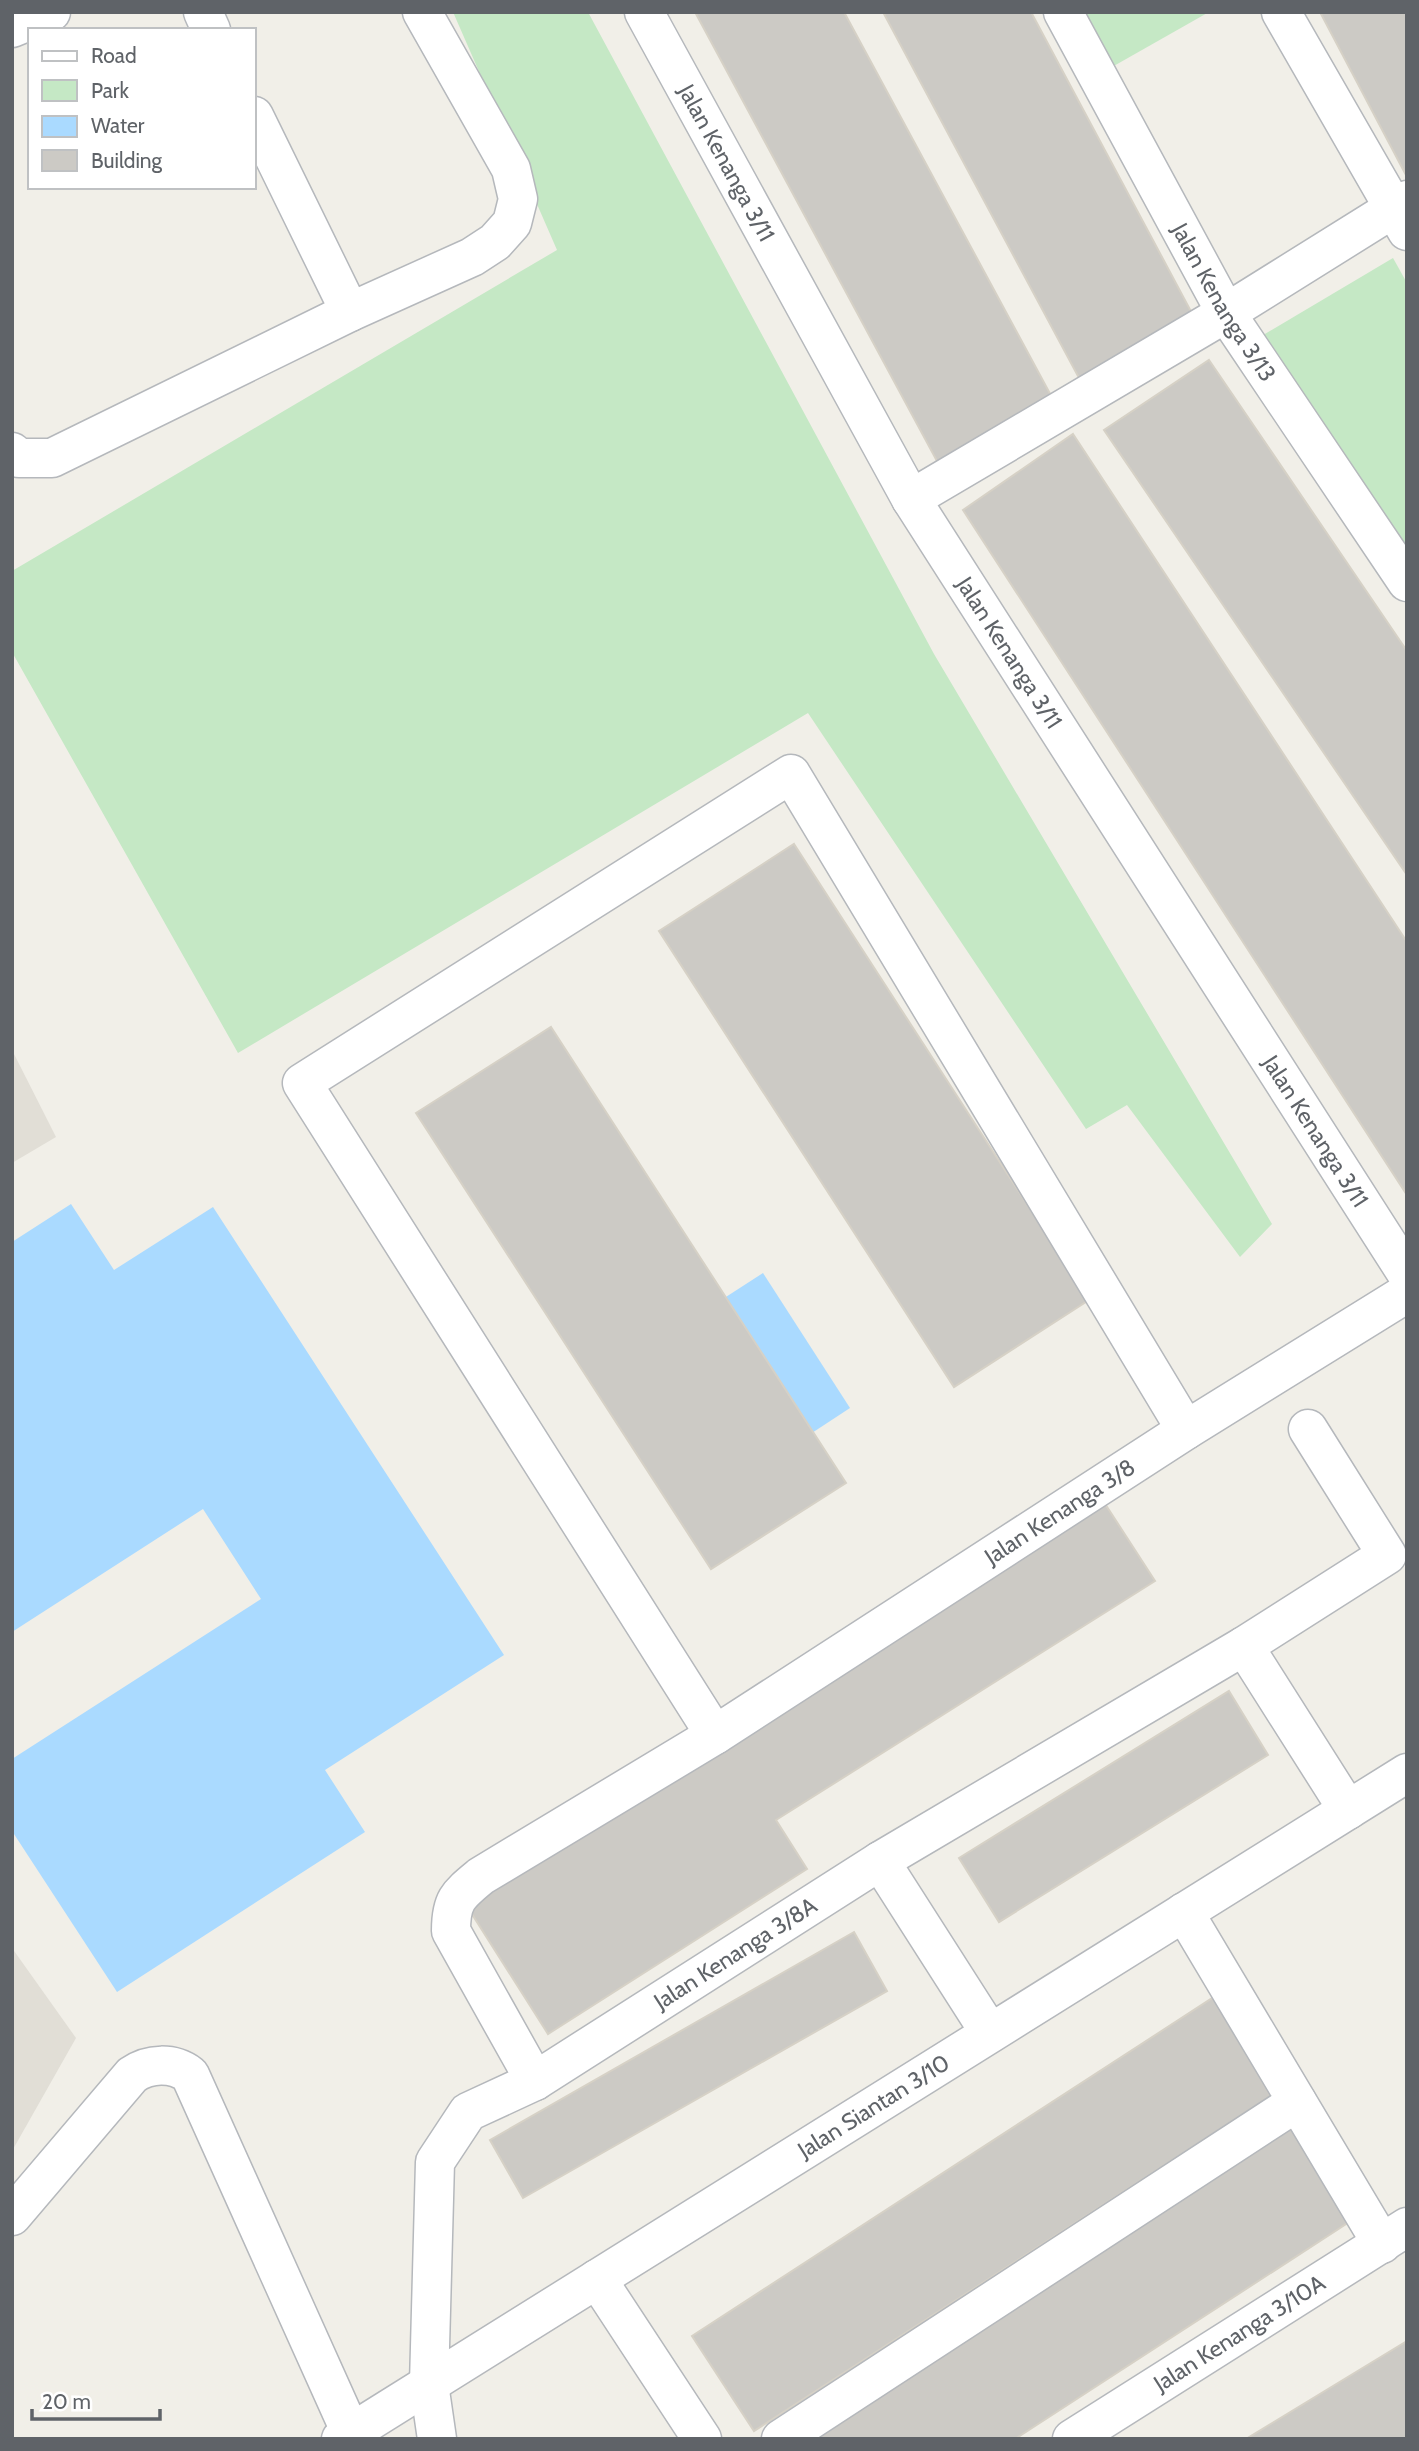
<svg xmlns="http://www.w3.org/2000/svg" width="1419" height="2451" font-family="Cabin,sans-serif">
<rect width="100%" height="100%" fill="#f1efe8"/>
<g fill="#e1ded6">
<polygon points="12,1050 56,1137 12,1163"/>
<polygon points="12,1948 76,2038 12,2151"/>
</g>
<g fill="#c5e8c5">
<polygon points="453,12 588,12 934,654 1272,1224 1240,1257 1127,1105 1086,1129 808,713 238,1053 12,652 12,571 557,250"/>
<polygon points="1084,12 1209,12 1112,67"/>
<polygon points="1393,258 1407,283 1407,562 1258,338"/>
</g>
<g fill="#aadaff">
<polygon points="71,1204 114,1270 213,1207 504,1655 325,1770 365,1832 117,1992 12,1831 12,1759 261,1599 203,1509 12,1632 12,1242"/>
<polygon points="763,1273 850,1408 786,1450 698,1315"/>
</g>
<g fill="#cccac5" stroke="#d6d1c6" stroke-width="2">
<polygon points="695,12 844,12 1054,401 938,463"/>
<polygon points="883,12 1031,12 1194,317 1079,378"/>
<polygon points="1320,12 1407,12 1407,177"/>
<polygon points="1209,360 1407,651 1407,875 1104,430"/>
<polygon points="1073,434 1407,942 1407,1195 963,510"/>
<polygon points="794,844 1089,1300 954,1387 659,931"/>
<polygon points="551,1027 846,1483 711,1569 416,1113"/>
<polygon points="1100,1496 1155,1581 776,1820 807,1869 548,2034 463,1900"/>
<polygon points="1229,1691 1268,1755 999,1922 959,1858"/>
<polygon points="854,1932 887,1991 523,2198 490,2140"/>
<polygon points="1220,1993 1282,2089 754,2431 692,2336"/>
<polygon points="1298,2120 1360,2215 1015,2439 806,2439"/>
<polygon points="1407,2341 1407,2439 1246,2439"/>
</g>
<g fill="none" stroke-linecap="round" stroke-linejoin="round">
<defs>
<g id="minor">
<polyline points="203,12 211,30"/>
<path id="s1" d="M 644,12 L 911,499 L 1407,1274"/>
<path id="s2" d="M 1063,12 L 1226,313 L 1407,582"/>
<polyline points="1281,12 1407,231"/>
<polyline points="12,28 51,12"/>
<polyline points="254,116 350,312"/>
<polyline points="12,452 19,458 52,458 350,312 472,257 495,242 512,223 518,199 511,169 422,12"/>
<polyline points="911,499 1226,313 1407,200"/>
<polyline points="1308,1429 1387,1555 1244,1646 1348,1810"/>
<polyline points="715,1735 302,1083 791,774 1186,1430"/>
<polyline points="880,1861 990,2033"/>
<polyline points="1184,1912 1382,2244"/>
<path id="s3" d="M 535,2081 L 451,1931 C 451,1900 458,1895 481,1876 L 715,1735 L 1186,1430 L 1407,1293"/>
<path d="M 12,2216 L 132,2075 C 149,2063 173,2062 190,2075 L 351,2433"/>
<polyline points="597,2279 702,2439"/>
<path id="s4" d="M 341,2439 L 1407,1773"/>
<path id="s5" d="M 437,2439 L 429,2384 L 435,2162 L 468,2112 L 535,2081 L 880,1861 L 1244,1646"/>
<polyline points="781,2439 1297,2102"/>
<path id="s6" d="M 1072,2439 L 1407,2227"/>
</g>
</defs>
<use href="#minor" stroke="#b5b8bc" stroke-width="41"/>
<use href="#minor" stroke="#fff" stroke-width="38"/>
</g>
<g text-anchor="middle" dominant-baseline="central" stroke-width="5" stroke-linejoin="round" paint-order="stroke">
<g font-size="23" fill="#5f6368" stroke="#fff">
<text stroke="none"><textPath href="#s1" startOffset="172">Jalan Kenanga 3/11</textPath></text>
<text stroke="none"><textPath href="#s2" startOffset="332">Jalan Kenanga 3/13</textPath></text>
<text stroke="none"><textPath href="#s1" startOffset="738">Jalan Kenanga 3/11</textPath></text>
<text stroke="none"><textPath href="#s1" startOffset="1306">Jalan Kenanga 3/11</textPath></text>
<text stroke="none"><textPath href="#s3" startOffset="922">Jalan Kenanga 3/8</textPath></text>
<text stroke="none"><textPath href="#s5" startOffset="649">Jalan Kenanga 3/8A</textPath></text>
<text stroke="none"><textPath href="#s4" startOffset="628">Jalan Siantan 3/10</textPath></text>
<text stroke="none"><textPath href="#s6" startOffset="198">Jalan Kenanga 3/10A</textPath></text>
</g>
</g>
<rect width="1419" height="2451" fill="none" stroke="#5f6368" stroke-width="28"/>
<rect x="28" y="28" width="228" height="161" fill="#ffffff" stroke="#bfc1c3" stroke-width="2"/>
<rect x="42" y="51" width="35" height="10" fill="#ffffff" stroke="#bfc1c3" stroke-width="2"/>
<text x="91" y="63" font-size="21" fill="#5f6368">Road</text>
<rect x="42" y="80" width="35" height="21" fill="#c5e8c5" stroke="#bfc1c3" stroke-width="2"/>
<text x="91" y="98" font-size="21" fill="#5f6368">Park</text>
<rect x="42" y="116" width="35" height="21" fill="#aadaff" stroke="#bfc1c3" stroke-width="2"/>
<text x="91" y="133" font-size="21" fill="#5f6368">Water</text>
<rect x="42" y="150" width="35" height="21" fill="#cccac5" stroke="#bfc1c3" stroke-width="2"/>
<text x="91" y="168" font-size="21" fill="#5f6368">Building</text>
<path d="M32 2409v10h128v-10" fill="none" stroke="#5f6368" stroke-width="3.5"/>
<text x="42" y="2409" font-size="21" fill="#5f6368" stroke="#ffffff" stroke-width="5" paint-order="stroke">20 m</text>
</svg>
